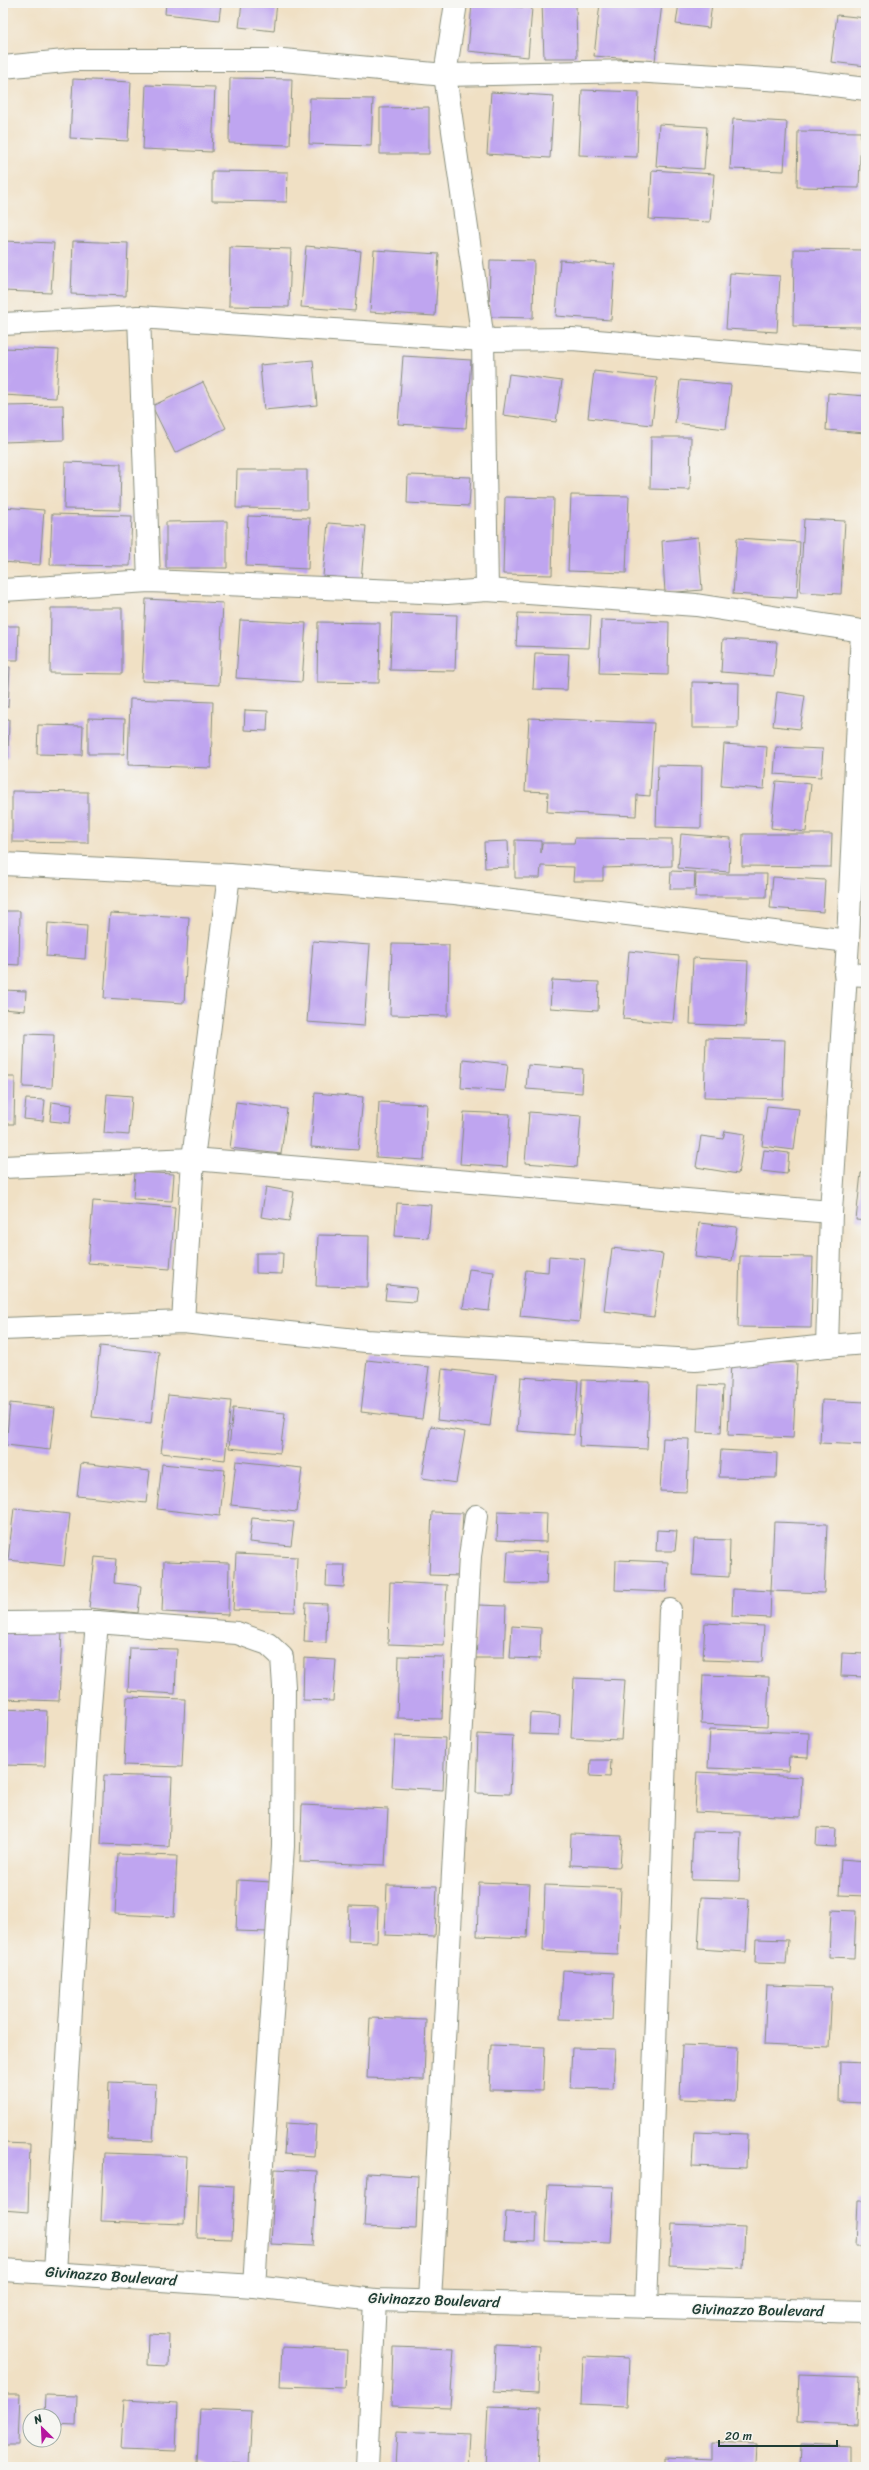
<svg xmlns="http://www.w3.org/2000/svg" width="869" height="2470" font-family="Sriracha,sans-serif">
<rect width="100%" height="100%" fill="#f6f6f2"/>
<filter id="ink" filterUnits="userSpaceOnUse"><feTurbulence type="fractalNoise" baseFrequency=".025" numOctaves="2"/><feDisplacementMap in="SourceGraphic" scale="8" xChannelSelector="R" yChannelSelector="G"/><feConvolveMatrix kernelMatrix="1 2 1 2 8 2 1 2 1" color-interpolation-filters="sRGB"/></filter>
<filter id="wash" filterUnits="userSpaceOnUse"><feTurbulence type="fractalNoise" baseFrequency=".012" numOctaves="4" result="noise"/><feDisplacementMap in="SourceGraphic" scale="16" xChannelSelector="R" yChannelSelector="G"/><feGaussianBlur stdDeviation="0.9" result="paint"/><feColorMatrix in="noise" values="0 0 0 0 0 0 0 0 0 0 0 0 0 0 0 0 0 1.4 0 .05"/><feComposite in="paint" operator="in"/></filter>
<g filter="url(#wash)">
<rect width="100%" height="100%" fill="#f0e0c4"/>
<g id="blocks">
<g fill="#bfa5f0">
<polygon points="166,3 221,3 219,20 165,14"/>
<polygon points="242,3 277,3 274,31 239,27"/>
<polygon points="472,3 532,8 528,57 468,51"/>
<polygon points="542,3 576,3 577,58 544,58"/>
<polygon points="600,3 662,4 655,61 594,56"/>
<polygon points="679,3 712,3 709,28 676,24"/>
<polygon points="837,15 866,18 866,66 831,62"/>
<polygon points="230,78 292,79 290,145 229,143"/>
<polygon points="73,79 131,82 128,141 70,138"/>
<polygon points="146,85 215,87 212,152 143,149"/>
<polygon points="582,90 639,92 637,157 579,155"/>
<polygon points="491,92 554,96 550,158 487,154"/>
<polygon points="310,98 373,99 371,146 309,144"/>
<polygon points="429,107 429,154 380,154 380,108"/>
<polygon points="733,119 787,122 784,171 730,169"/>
<polygon points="659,124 707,127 704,169 656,166"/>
<polygon points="798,131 861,132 859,188 797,187"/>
<polygon points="652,170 714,174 710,222 649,219"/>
<polygon points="212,171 288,172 287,202 212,201"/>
<polygon points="3,241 54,243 51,293 3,291"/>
<polygon points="73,241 128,243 126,296 71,294"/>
<polygon points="306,246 361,251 355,311 301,307"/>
<polygon points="230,247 291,249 289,307 229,306"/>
<polygon points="794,249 864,250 863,327 793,326"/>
<polygon points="374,250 439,254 435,316 370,312"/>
<polygon points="490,260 534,261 533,318 489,317"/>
<polygon points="560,260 615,264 611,320 556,316"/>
<polygon points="730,273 780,276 777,332 726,329"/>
<polygon points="3,348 59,350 56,398 3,395"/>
<polygon points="403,356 471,360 466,428 398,424"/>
<polygon points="313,360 317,405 264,410 260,365"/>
<polygon points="594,371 657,378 652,425 588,418"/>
<polygon points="509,374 562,381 556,422 503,415"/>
<polygon points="680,380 731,385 726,429 675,423"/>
<polygon points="203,382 226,428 175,453 152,406"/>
<polygon points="828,393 866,396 866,433 826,430"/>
<polygon points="63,405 64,440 3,442 3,406"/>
<polygon points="651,437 691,437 690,490 650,489"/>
<polygon points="65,462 121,464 120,510 64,509"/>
<polygon points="237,470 307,470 307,509 236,508"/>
<polygon points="408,475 471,477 469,506 407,503"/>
<polygon points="571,495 629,496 626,573 568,571"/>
<polygon points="505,497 554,498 552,575 503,574"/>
<polygon points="3,507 44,510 40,565 3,562"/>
<polygon points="52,514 132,516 130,566 50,565"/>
<polygon points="248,516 310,518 308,569 246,566"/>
<polygon points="804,519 845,521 841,594 800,592"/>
<polygon points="227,521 227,568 166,568 166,522"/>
<polygon points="328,523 366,526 361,580 323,576"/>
<polygon points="698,537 702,590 665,593 662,541"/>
<polygon points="737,538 800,542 797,598 733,594"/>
<polygon points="146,599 223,603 219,685 142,681"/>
<polygon points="51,608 122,608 122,674 50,673"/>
<polygon points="392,613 457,615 455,671 390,670"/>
<polygon points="518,613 591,615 589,648 516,646"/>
<polygon points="240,620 306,623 302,682 236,678"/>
<polygon points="601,620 669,622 668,675 599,673"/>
<polygon points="318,622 380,623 379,683 317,682"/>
<polygon points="3,626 19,626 18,660 3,660"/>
<polygon points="723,639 777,642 774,676 721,672"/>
<polygon points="535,653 569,654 567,690 533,689"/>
<polygon points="3,667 10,667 8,707 3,707"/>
<polygon points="692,682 739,683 738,728 692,728"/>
<polygon points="777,692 805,696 800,729 773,726"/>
<polygon points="130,699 213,702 211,768 128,765"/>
<polygon points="245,710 268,711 267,731 244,730"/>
<polygon points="3,718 9,719 8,759 3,759"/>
<polygon points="88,718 125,719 124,754 88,754"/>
<polygon points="529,718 654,723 650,796 637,795 636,816 547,812 548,792 525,791"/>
<polygon points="38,725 83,726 82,755 37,754"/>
<polygon points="724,744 767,747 764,789 721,786"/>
<polygon points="776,747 823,749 821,777 774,774"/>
<polygon points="658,765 702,766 701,828 656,827"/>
<polygon points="776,781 811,784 806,832 771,828"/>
<polygon points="12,791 88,792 88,843 12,842"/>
<polygon points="681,834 731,838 729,872 678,868"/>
<polygon points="743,834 832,834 831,867 742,866"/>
<polygon points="575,838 672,839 672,866 603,868 603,881 573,881 574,867 541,866 540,878 515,878 515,840 541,841 541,853 542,843 574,843"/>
<polygon points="508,841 509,867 485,868 484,842"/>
<polygon points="671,871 695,872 694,889 670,889"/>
<polygon points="696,874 767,874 766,897 695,897"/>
<polygon points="773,877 825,880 823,912 770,908"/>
<polygon points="3,911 20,911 19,965 3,964"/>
<polygon points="110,913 189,917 184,1003 104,998"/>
<polygon points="48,923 87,926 85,959 46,956"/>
<polygon points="313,941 370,945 364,1026 307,1022"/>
<polygon points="392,944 449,945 448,1016 390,1015"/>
<polygon points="629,951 679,956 673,1023 623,1019"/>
<polygon points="693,958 748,961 745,1026 690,1024"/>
<polygon points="552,980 599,982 598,1011 550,1008"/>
<polygon points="3,990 26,991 25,1011 3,1009"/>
<polygon points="25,1034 54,1035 52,1088 23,1087"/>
<polygon points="706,1038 785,1040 783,1099 704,1097"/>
<polygon points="463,1059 508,1064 505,1091 461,1088"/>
<polygon points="528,1065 583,1069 582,1093 526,1089"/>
<polygon points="3,1077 15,1077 14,1124 3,1124"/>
<polygon points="315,1093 363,1097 358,1150 311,1147"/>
<polygon points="107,1094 132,1096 129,1135 104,1133"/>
<polygon points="26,1099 45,1100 43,1121 24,1119"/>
<polygon points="52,1102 72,1105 70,1123 50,1121"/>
<polygon points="236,1102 287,1109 281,1154 230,1148"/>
<polygon points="379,1102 427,1104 424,1160 376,1157"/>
<polygon points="767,1106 799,1109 794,1150 762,1146"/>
<polygon points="464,1112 510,1114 507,1167 460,1164"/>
<polygon points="529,1112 581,1116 577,1167 525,1163"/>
<polygon points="725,1131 745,1134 738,1174 696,1167 701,1136 723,1139"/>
<polygon points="764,1150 789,1153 787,1174 761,1171"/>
<polygon points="135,1172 174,1174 172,1201 133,1199"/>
<polygon points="861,1173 866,1173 866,1221 856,1220"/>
<polygon points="266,1187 294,1192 289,1221 261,1217"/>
<polygon points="93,1201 175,1207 170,1269 88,1263"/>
<polygon points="397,1203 431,1205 428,1238 395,1236"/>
<polygon points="699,1223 737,1227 732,1261 695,1257"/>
<polygon points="318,1235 369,1236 368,1287 316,1286"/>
<polygon points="612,1248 663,1254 654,1317 604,1311"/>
<polygon points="256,1253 283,1253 282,1274 256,1273"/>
<polygon points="549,1256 585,1259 579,1322 520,1316 526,1270 548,1272"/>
<polygon points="740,1256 813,1257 811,1328 738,1327"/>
<polygon points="469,1269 494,1272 489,1311 463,1308"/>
<polygon points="387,1285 417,1288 415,1302 385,1300"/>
<polygon points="100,1346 159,1352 151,1423 92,1417"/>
<polygon points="367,1360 429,1367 422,1419 361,1412"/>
<polygon points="731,1360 797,1363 793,1438 728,1435"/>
<polygon points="442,1369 496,1375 490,1426 437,1420"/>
<polygon points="521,1377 578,1381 574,1435 517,1431"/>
<polygon points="582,1380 650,1382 647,1449 579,1446"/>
<polygon points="699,1385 723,1386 721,1433 697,1432"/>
<polygon points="168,1395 231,1401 225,1460 161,1453"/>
<polygon points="822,1400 866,1402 866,1445 820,1443"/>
<polygon points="10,1403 55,1408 50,1450 6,1445"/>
<polygon points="233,1408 285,1413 280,1453 229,1448"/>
<polygon points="431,1426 465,1432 456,1483 422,1478"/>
<polygon points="663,1438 689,1439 687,1492 660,1491"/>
<polygon points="721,1450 777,1453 776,1478 719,1477"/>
<polygon points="236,1461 302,1468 297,1512 231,1505"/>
<polygon points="81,1463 150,1471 146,1503 77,1496"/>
<polygon points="162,1464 225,1470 220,1516 157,1509"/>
<polygon points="14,1508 70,1514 64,1566 8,1560"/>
<polygon points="498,1511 547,1513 546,1542 497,1540"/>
<polygon points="432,1512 463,1513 460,1576 429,1575"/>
<polygon points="252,1518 294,1522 291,1546 249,1542"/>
<polygon points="774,1522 827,1524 824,1593 771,1591"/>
<polygon points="657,1530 677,1531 675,1551 656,1551"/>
<polygon points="694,1539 730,1540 729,1577 692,1575"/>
<polygon points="508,1551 548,1552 546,1584 506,1583"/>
<polygon points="236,1554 297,1557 295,1612 233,1610"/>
<polygon points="95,1557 116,1559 114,1583 141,1586 138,1613 89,1608"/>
<polygon points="616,1560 668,1562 666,1592 615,1590"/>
<polygon points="164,1561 229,1563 228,1615 162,1612"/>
<polygon points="327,1565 345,1565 344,1587 326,1586"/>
<polygon points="390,1582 447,1585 444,1646 388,1644"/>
<polygon points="733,1589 771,1591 770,1618 732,1616"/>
<polygon points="306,1603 327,1604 326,1643 304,1642"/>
<polygon points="478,1605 506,1606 504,1658 475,1658"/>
<polygon points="705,1623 764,1626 762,1662 703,1660"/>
<polygon points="512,1626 541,1628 540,1659 510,1658"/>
<polygon points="3,1628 62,1631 59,1701 3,1699"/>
<polygon points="130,1648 177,1649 175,1694 128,1691"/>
<polygon points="842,1653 866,1654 866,1677 841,1676"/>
<polygon points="399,1656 444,1657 442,1719 397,1718"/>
<polygon points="304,1658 336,1660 333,1701 303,1700"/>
<polygon points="703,1675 769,1677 767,1727 701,1724"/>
<polygon points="574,1678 625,1680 621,1740 571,1738"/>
<polygon points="127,1697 185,1699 182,1767 124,1765"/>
<polygon points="3,1709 47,1711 45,1766 3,1765"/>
<polygon points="530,1713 560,1715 559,1735 529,1734"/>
<polygon points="710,1729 809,1733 808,1758 789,1757 788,1771 708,1768"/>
<polygon points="478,1734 513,1736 510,1794 476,1793"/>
<polygon points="395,1736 445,1738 443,1790 392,1787"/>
<polygon points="591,1760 611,1760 610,1777 590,1776"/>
<polygon points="697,1772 802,1777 800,1817 695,1812"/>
<polygon points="104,1775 172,1777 169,1847 101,1844"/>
<polygon points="302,1805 388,1809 385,1865 300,1862"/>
<polygon points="817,1828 836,1829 835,1847 816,1846"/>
<polygon points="693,1831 741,1832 739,1881 691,1880"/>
<polygon points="571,1834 622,1836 620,1867 570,1865"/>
<polygon points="118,1854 177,1856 174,1917 115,1914"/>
<polygon points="841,1859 866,1861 866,1896 839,1895"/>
<polygon points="238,1880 271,1882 268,1932 236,1931"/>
<polygon points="479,1882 530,1884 527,1938 477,1936"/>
<polygon points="387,1885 437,1886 435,1937 385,1935"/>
<polygon points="545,1885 621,1888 618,1954 543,1951"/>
<polygon points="701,1897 749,1899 746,1952 698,1949"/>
<polygon points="349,1906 378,1907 377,1942 348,1941"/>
<polygon points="831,1910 856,1911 854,1958 829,1957"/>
<polygon points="756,1939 788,1940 786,1964 755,1963"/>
<polygon points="563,1970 614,1973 612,2021 560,2019"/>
<polygon points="767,1985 832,1987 829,2048 764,2045"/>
<polygon points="370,2018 426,2020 424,2080 367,2078"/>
<polygon points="491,2045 545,2047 543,2091 489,2090"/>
<polygon points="682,2045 738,2047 736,2101 680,2099"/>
<polygon points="572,2048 615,2049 613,2089 570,2088"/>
<polygon points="840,2062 865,2063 864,2103 839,2102"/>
<polygon points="109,2082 156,2084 153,2141 107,2139"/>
<polygon points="286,2123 316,2125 314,2156 284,2154"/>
<polygon points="694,2132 747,2134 746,2168 692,2166"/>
<polygon points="3,2143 30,2144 28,2212 3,2210"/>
<polygon points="104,2153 187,2156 184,2224 101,2221"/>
<polygon points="275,2169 317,2171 313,2246 271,2244"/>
<polygon points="367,2173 418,2176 416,2229 364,2227"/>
<polygon points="199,2184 234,2186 232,2239 197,2238"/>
<polygon points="548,2185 614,2187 611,2243 545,2241"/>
<polygon points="858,2200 866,2200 866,2246 856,2246"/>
<polygon points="506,2212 537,2213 536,2242 504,2241"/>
<polygon points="672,2224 745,2227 743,2269 670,2266"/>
<polygon points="148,2334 169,2335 168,2366 147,2365"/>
<polygon points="496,2344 540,2346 538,2393 494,2391"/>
<polygon points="282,2347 347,2350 345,2388 280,2386"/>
<polygon points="393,2347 454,2349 450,2408 391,2406"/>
<polygon points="583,2356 629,2358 627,2406 581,2404"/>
<polygon points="799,2374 859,2376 857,2426 797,2423"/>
<polygon points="3,2394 20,2394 18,2445 3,2445"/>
<polygon points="45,2395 77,2396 76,2425 54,2424 54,2416 44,2416"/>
<polygon points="124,2400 178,2403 176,2451 121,2449"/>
<polygon points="488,2406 541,2408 538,2467 485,2467"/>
<polygon points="200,2409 252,2411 249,2465 197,2463"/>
<polygon points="397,2431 469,2434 467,2467 395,2467"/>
<polygon points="712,2442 757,2444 756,2467 665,2467 665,2457 712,2459"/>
<polygon points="801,2444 849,2446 849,2467 800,2467"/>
</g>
</g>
</g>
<g filter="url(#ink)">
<use href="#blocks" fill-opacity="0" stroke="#888e7c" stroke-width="1"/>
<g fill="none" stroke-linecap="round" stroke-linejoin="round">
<defs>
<g id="minor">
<polyline points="456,3 445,75 483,340 487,590"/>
<polyline points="3,67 75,60 283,60 445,75 633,71 800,81 866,89"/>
<polyline points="139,317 149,581"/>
<polyline points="3,324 139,317 483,340 572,339 866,363"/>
<polyline points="3,590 149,581 447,593 487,590 696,605 862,631"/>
<polyline points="866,631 862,631 848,941 831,1212 827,1346 866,1343"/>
<polyline points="3,864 229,875 455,893 848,941"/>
<polyline points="845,974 866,975"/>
<polyline points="3,1167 193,1159 831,1212"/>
<polyline points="183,1322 193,1159 229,875"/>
<polyline points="3,1329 183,1322 366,1341 695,1360 827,1346"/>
<polyline points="97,1622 237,1633 268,1644 282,1657 284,1687 283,1846 254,2286"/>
<polyline points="3,1623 97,1622 88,1730 55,2272"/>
<polyline points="3,2270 254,2286 375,2300 866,2312"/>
<polyline points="430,2301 470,1556 476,1516"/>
<polyline points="646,2307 670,1610"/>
<polyline points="367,2467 375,2300"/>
</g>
</defs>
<use href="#minor" stroke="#888e7c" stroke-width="24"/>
<use href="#minor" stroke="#fff" stroke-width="22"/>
</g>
</g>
<g text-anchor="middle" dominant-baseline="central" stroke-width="3" stroke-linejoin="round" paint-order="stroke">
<g font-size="15" fill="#1f3d34" stroke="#f6f6f2">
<text transform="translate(111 2276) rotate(4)">Givinazzo Boulevard</text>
<text transform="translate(434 2300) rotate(2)">Givinazzo Boulevard</text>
<text transform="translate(758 2310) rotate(1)">Givinazzo Boulevard</text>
</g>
</g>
<rect width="869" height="2470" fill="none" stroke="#f6f6f2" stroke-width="16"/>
<g transform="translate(42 2428) rotate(336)"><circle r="19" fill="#f6f6f2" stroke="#a0aca6"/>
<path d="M0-3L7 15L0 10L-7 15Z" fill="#b5179e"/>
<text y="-6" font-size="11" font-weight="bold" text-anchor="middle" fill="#1f3d34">N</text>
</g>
<path d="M719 2440v6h118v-6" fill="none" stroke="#1f3d34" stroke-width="2"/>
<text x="725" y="2440" font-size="12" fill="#1f3d34" stroke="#f6f6f2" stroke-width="3" paint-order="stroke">20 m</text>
</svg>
